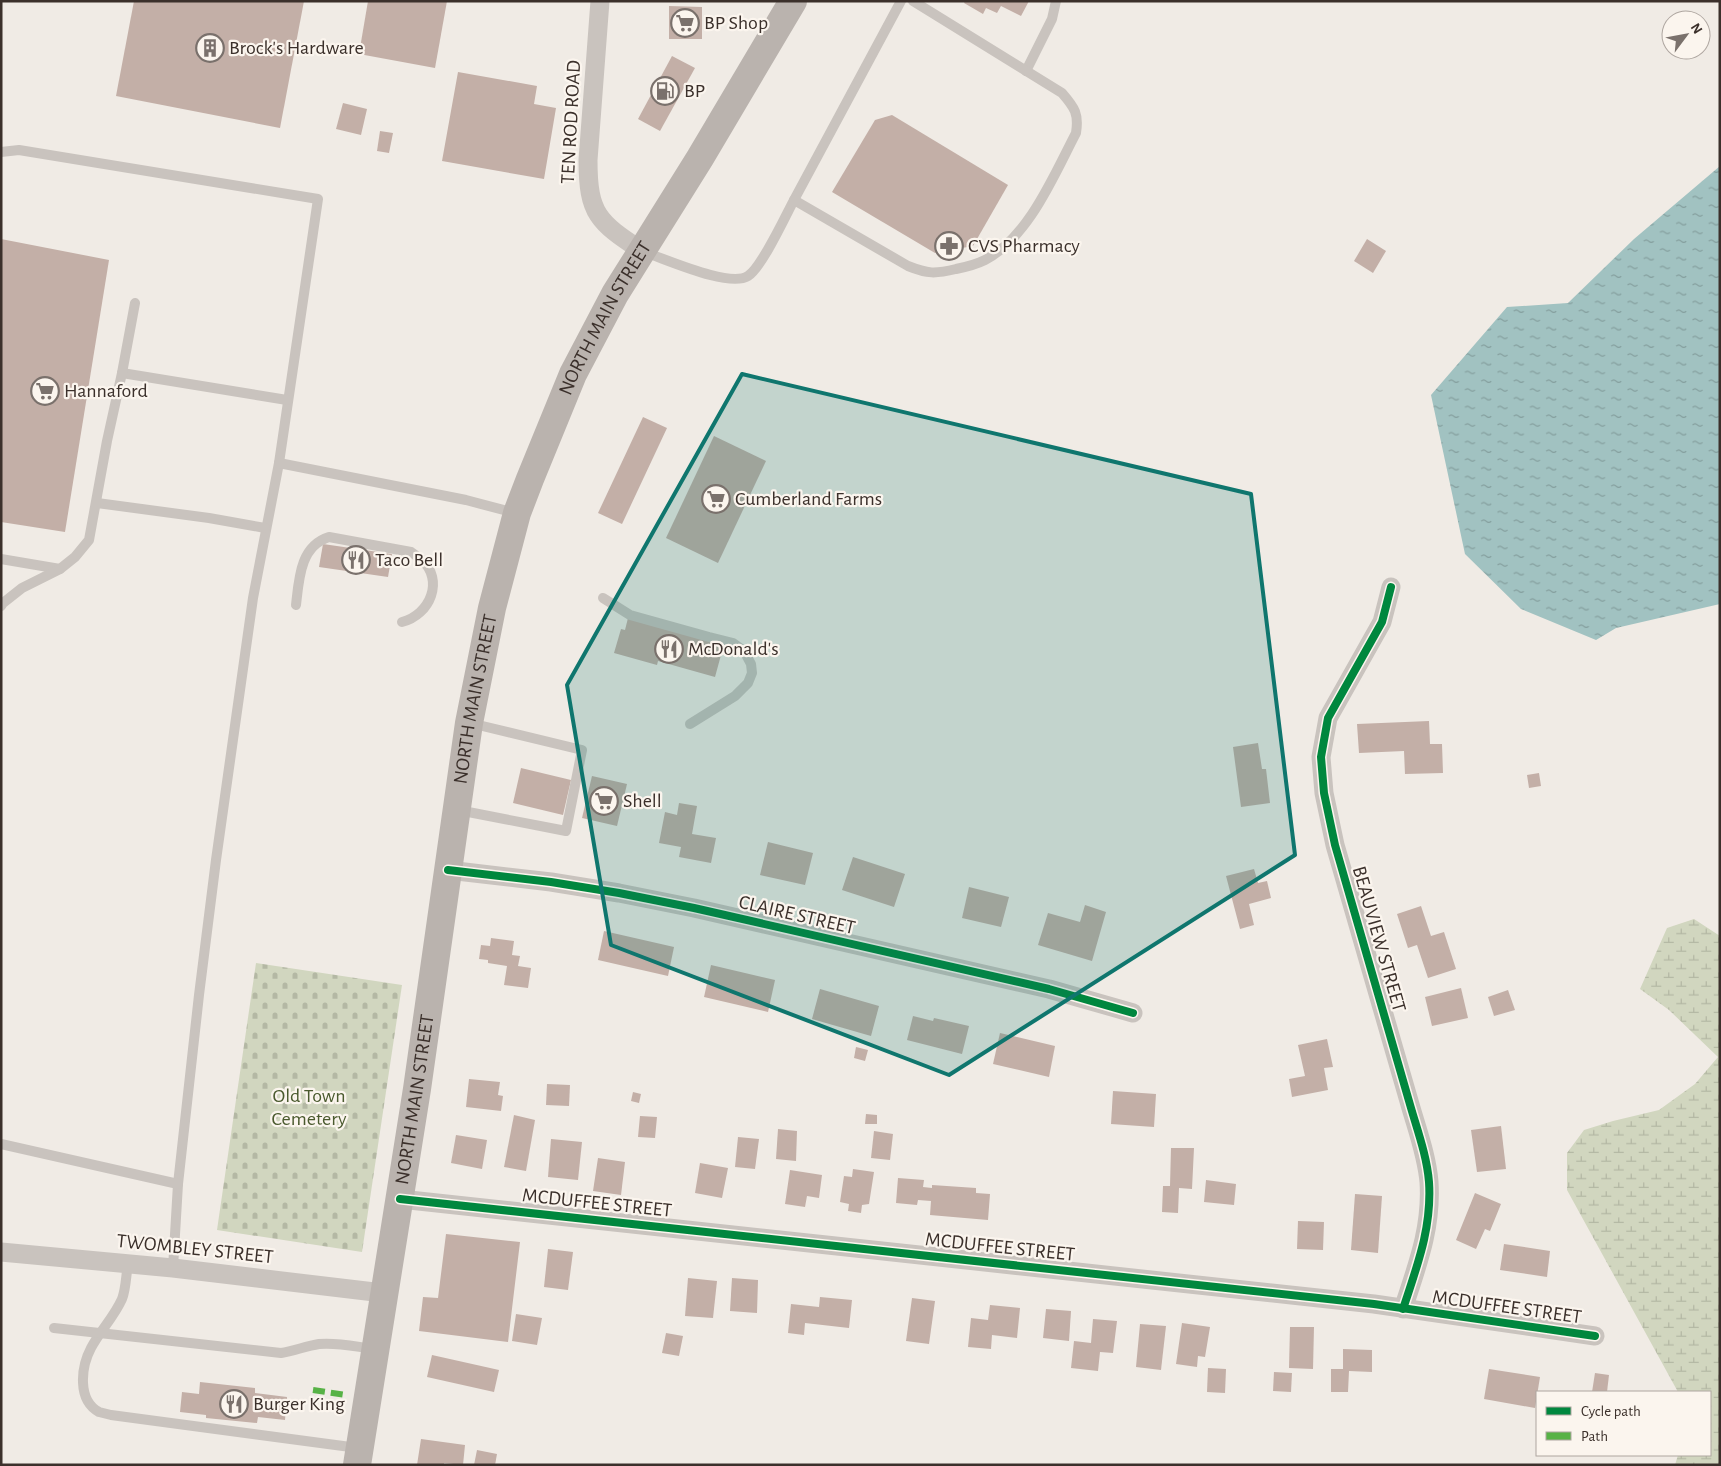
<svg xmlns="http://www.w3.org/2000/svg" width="1721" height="1466" font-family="'Alegreya Sans',sans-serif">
<defs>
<pattern id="wetland-marsh" width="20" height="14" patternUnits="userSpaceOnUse" patternTransform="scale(1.25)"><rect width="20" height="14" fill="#d1d6bf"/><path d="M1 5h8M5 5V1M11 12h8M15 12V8" fill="none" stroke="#b4b8a4"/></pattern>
<pattern id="cemetery-stones" width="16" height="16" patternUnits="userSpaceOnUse" patternTransform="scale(1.25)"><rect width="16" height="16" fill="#d1d6bf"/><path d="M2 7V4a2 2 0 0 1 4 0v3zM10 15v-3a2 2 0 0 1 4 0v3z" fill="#b4b8a4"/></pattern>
<pattern id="water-ripples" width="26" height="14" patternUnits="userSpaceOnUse" patternTransform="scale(1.25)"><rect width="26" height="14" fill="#a1c2c1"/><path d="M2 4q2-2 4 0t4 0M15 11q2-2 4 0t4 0" fill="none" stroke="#849e9d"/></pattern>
</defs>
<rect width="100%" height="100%" fill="#f0ebe5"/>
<polygon fill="url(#wetland-marsh)" points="1694,919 1720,936 1720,1465 1675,1465 1678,1455 1710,1455 1710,1392 1678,1392 1567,1190 1567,1153 1584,1130 1613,1121 1659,1110 1695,1084 1718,1057 1669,1010 1640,989 1667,928"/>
<polygon fill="url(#cemetery-stones)" points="256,963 402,985 362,1252 217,1230"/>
<polygon fill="url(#water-ripples)" points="1720,166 1720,604 1616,628 1596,640 1521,609 1465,554 1431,395 1507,307 1568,303 1634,239"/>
<g fill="#c3afa7">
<polygon points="134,1 304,1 280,128 116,96"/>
<polygon points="368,1 447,1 435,68 359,54"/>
<polygon points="965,1 1029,1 1021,16 1001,6 997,13 986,8 983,14 964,3"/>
<polygon points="669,6 702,7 702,39 669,39"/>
<polygon points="672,56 695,68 660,131 638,119"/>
<polygon points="458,72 537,86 534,104 556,108 544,179 442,161"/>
<polygon points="343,103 367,109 361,135 336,129"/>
<polygon points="892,115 1008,185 973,246 935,253 832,192 875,120"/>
<polygon points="380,131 393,133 389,153 377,151"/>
<polygon points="1,239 109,260 65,532 1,522"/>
<polygon points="1367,239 1386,251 1373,273 1354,261"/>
<polygon points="643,417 667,428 622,524 598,513"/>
<polygon points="714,436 766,461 718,563 666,538"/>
<polygon points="323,544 392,554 388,577 319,567"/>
<polygon points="628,618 724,644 715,677 658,661 657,665 614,653 621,629 625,630"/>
<polygon points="1429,721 1430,744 1442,744 1443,773 1405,774 1404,751 1359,753 1357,724"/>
<polygon points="1258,743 1262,769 1266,769 1270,803 1241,807 1233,747"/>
<polygon points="521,768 571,780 563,815 513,803"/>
<polygon points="1539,773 1541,786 1529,788 1527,775"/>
<polygon points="592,776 627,784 617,826 582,818"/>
<polygon points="679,803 697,806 692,834 716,838 711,863 679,857 681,847 659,843 665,812 677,815"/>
<polygon points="768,842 813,853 805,885 760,875"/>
<polygon points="853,857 905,874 894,907 842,890"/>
<polygon points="1254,869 1258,883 1267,881 1271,898 1249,904 1254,925 1240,929 1226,876"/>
<polygon points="969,887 1009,897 1001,927 962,918"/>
<polygon points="1085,905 1106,912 1092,961 1038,945 1048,913 1080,922"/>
<polygon points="1421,906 1431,936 1444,932 1456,969 1428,978 1417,945 1408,948 1397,914"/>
<polygon points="604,931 674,947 668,976 598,960"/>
<polygon points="491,938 514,941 512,955 520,956 518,966 531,968 528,988 504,985 507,966 488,963 488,960 479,959 481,945 490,946"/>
<polygon points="711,965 775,980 768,1012 704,997"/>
<polygon points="1461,988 1468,1018 1432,1026 1425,997"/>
<polygon points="820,989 879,1006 871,1036 812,1019"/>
<polygon points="1508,990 1515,1010 1494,1016 1488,997"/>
<polygon points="913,1016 933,1021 934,1018 969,1026 962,1054 907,1040"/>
<polygon points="1000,1033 1055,1046 1049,1077 993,1064"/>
<polygon points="1327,1039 1333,1067 1324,1068 1328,1090 1292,1097 1289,1079 1305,1076 1298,1045"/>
<polygon points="856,1047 868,1050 865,1061 854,1058"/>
<polygon points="469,1079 500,1082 498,1095 503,1096 501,1111 466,1107"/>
<polygon points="547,1084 570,1085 569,1106 546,1105"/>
<polygon points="1113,1091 1156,1094 1154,1127 1111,1124"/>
<polygon points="633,1092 641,1094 639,1103 631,1101"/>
<polygon points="866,1114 877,1115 877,1124 865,1124"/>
<polygon points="514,1115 535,1120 526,1171 504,1167"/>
<polygon points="640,1116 657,1117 655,1138 638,1137"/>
<polygon points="1501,1126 1506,1169 1477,1172 1471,1130"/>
<polygon points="778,1129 797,1131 796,1161 776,1159"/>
<polygon points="874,1131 893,1134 890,1160 871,1158"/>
<polygon points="456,1135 487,1140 482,1169 451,1163"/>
<polygon points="738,1137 759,1139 755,1169 735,1167"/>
<polygon points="551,1139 582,1142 578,1180 548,1177"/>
<polygon points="1171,1148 1194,1148 1192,1189 1179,1188 1178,1213 1162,1212 1163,1186 1170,1186"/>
<polygon points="598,1158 625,1162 621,1195 593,1191"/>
<polygon points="700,1163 728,1168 722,1198 695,1193"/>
<polygon points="853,1169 874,1172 869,1204 862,1205 861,1213 848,1211 849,1204 840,1202 844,1176 852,1177"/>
<polygon points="790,1170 822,1175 819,1198 807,1196 805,1207 785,1204"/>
<polygon points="898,1178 924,1180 923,1187 932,1188 932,1185 976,1188 976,1193 990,1194 988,1220 930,1215 931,1201 918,1200 917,1205 896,1203"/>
<polygon points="1206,1180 1236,1184 1234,1205 1204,1202"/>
<polygon points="1475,1193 1501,1204 1490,1231 1485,1229 1476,1249 1456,1240"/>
<polygon points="1355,1194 1382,1196 1378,1253 1351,1250"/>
<polygon points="1298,1221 1324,1222 1323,1250 1297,1249"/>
<polygon points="446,1234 520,1242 508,1342 419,1331 423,1297 438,1298"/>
<polygon points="1504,1244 1550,1251 1547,1277 1500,1270"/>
<polygon points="548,1249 573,1252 568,1290 544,1287"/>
<polygon points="688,1278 717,1281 713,1318 685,1316"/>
<polygon points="732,1278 758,1280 757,1313 730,1311"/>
<polygon points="820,1297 852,1300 849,1328 805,1323 804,1335 788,1333 791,1304 819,1307"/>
<polygon points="912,1298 935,1301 929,1344 906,1341"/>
<polygon points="990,1305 1020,1308 1017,1338 992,1335 991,1349 968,1347 971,1318 988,1320"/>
<polygon points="1046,1309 1071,1311 1069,1341 1043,1338"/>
<polygon points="516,1314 542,1318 537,1345 512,1341"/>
<polygon points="1093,1319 1117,1321 1113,1353 1100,1352 1098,1371 1071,1368 1074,1341 1091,1343"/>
<polygon points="1182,1323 1210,1327 1205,1357 1198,1356 1197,1367 1176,1364"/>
<polygon points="1140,1324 1166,1326 1161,1370 1136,1367"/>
<polygon points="1290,1327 1314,1327 1313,1369 1289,1368"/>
<polygon points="666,1333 683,1336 679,1356 662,1353"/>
<polygon points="1343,1349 1372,1350 1372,1372 1349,1371 1348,1392 1331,1392 1331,1369 1343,1369"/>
<polygon points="432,1355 499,1370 494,1392 427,1377"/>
<polygon points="1208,1368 1226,1369 1225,1393 1207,1392"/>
<polygon points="1489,1369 1540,1377 1535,1408 1484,1399"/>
<polygon points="1274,1372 1292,1373 1291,1392 1273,1391"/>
<polygon points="1595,1373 1609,1375 1607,1392 1592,1392"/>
<polygon points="200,1382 255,1388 255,1393 287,1397 285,1420 258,1417 257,1423 206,1418 206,1415 180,1412 182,1392 199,1394"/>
<polygon points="421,1439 465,1445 463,1465 444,1463 444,1465 417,1465"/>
<polygon points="477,1450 497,1454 495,1465 474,1465"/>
</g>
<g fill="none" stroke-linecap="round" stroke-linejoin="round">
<g stroke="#c9c3be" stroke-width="10">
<polyline points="1026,71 1052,19 1056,1"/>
<polyline points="1,152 19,150 318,199 279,463 253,598 216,860 199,995 178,1184 173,1268"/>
<polyline points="794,200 901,1"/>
<path d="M 644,252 C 666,259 729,288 748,276 C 762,267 785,217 794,200 L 908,266 C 928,274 935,274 956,269 C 966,267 977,264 985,260 C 1029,237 1054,175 1076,133 C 1079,114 1075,108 1062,93 L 913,1"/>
<polyline points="122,373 287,400"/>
<polyline points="279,463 466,500 515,513"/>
<polyline points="97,503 209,518 265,528"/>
<polyline points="1,559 60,569"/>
<polyline points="603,598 630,615 709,637 733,643 744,651 751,664 752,673 748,683 735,696 690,724"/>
<path d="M 296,605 C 299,579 300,546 329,537 L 411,552 C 415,555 418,557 421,559 C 445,580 430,615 402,622"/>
<polyline points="1,606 3,603 22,588 60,569 75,557 89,540 107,441 122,373 135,303"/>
<polyline points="458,810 566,831 582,750 470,723"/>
<polyline points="1,1144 178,1184"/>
<path d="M 128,1264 C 126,1275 126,1289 122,1299 C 114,1317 100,1331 91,1348 C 81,1367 77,1400 99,1412 C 103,1413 107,1414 111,1415 L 358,1448"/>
<path d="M 54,1328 L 281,1353 C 294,1351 306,1346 319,1344 C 337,1342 357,1347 374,1349"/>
</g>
<g stroke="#c9c3be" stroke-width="19">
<path d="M 600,1 L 588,160 C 588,214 598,222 642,251"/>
<path d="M 1391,587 L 1382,622 L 1328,718 L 1321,757 L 1324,793 L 1335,845 L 1411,1108 C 1418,1132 1427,1157 1429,1182 C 1432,1228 1417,1266 1403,1309"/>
<polyline points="448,870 551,882 619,893 694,908 1049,989 1133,1013"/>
<polyline points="400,1199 1374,1304 1595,1336"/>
<polyline points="1,1252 173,1268 383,1293"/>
</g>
<path stroke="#bab3ae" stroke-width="28" id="s1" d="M 357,1465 L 417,1089 L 469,723 L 492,608 L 517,513 L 530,479 L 573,374 L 615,294 L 700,158 L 793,1"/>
<polyline stroke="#57b246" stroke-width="6" stroke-dasharray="12 6" stroke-linecap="butt" points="313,1390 346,1395"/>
<defs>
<g id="cycleway">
<path d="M 1391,587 L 1382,622 L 1328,718 L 1321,757 L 1324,793 L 1335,845 L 1411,1108 C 1418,1132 1427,1157 1429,1182 C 1432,1228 1417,1266 1403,1309"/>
<polyline points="448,870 551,882 619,893 694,908 1049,989 1133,1013"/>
<polyline points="400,1199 1374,1304 1595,1336"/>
</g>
</defs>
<use href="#cycleway" stroke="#fbf5ee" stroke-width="11"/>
<use href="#cycleway" stroke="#00873e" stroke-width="8"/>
</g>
<path fill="#0f766e" fill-opacity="0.2" stroke="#0f766e" stroke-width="4" stroke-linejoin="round" d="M 742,374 L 1251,494 L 1295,855 L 949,1075 L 611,945 L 567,685 Z"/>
<defs>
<symbol id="supermarket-ring" viewBox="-11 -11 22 22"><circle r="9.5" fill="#fbf5ee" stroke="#7a716c" stroke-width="1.5"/><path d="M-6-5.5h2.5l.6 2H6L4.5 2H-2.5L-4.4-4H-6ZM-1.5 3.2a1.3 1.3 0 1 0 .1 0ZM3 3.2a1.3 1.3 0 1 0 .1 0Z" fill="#7a716c"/></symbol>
<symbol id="building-ring" viewBox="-11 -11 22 22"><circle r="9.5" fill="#fbf5ee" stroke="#7a716c" stroke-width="1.5"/><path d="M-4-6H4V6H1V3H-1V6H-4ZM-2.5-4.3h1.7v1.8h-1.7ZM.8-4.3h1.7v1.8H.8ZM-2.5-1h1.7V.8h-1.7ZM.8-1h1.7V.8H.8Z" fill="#7a716c"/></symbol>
<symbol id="fuel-ring" viewBox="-11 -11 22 22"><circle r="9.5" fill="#fbf5ee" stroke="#7a716c" stroke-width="1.5"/><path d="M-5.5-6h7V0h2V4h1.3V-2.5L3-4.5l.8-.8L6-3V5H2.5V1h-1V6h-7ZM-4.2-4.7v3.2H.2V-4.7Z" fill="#7a716c"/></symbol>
<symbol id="pharmacy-ring" viewBox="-11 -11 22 22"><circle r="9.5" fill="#fbf5ee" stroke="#7a716c" stroke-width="1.5"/><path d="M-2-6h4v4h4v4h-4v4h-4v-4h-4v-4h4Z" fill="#7a716c"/></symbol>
<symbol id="restaurant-ring" viewBox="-11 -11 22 22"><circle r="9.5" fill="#fbf5ee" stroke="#7a716c" stroke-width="1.5"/><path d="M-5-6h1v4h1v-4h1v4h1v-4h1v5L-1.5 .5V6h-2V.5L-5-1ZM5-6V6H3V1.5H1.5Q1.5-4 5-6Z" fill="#7a716c"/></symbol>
</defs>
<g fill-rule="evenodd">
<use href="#supermarket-ring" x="669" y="7" width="32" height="32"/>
<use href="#building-ring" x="194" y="32" width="32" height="32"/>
<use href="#fuel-ring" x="649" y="75" width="32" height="32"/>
<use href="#pharmacy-ring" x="933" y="230" width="32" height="32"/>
<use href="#supermarket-ring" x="29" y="375" width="32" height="32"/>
<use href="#supermarket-ring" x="700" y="483" width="32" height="32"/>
<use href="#restaurant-ring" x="340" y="544" width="32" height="32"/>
<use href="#restaurant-ring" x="653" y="633" width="32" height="32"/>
<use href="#supermarket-ring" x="588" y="785" width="32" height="32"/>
<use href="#restaurant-ring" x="218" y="1388" width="32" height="32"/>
</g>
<g text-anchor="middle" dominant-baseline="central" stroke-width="4.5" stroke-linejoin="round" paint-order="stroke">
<g font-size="20" fill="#3b302b" stroke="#fbf5ee" text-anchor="start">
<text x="704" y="23">BP Shop</text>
<text x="229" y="48">Brock's Hardware</text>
<text x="684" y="91">BP</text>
<text x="968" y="246">CVS Pharmacy</text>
<text x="64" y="391">Hannaford</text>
<text x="735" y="499">Cumberland Farms</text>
<text x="375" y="560">Taco Bell</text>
<text x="688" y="649">McDonald's</text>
<text x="623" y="801">Shell</text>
<text x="253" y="1404">Burger King</text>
</g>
<g font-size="20" fill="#3b302b" stroke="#fbf5ee">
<text transform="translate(571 122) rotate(-87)">TEN ROD ROAD</text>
<text stroke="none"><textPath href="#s1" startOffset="1180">NORTH MAIN STREET</textPath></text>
<text stroke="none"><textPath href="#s1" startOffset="775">NORTH MAIN STREET</textPath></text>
<text transform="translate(797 915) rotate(13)">CLAIRE STREET</text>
<text transform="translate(1379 939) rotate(74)">BEAUVIEW STREET</text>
<text stroke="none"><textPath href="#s1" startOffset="370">NORTH MAIN STREET</textPath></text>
<text transform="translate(597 1203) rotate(6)">MCDUFFEE STREET</text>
<text transform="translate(1000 1247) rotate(6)">MCDUFFEE STREET</text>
<text transform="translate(195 1249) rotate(6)">TWOMBLEY STREET</text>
<text transform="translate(1507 1307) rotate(8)">MCDUFFEE STREET</text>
</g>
<g font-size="20" fill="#4a5a2e" stroke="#fbf5ee">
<text x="309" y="1096">Old Town<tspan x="309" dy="23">Cemetery</tspan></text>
</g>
</g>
<rect width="1721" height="1466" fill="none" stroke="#3b302b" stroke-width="5"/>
<rect x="1536" y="1391" width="175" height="65" fill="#fbf5ee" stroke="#aea6a0"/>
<rect x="1546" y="1407" width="25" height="8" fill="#00873e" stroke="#aea6a0"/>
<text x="1581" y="1416" font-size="15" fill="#3b302b">Cycle path</text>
<rect x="1546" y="1432" width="25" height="8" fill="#57b246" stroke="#aea6a0"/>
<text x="1581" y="1441" font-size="15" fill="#3b302b">Path</text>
<g transform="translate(1686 35) rotate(58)"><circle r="24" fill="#fbf5ee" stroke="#aea6a0"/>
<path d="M0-4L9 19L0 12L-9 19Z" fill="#7a716c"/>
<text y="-8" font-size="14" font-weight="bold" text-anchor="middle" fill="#3b302b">N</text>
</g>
</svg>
